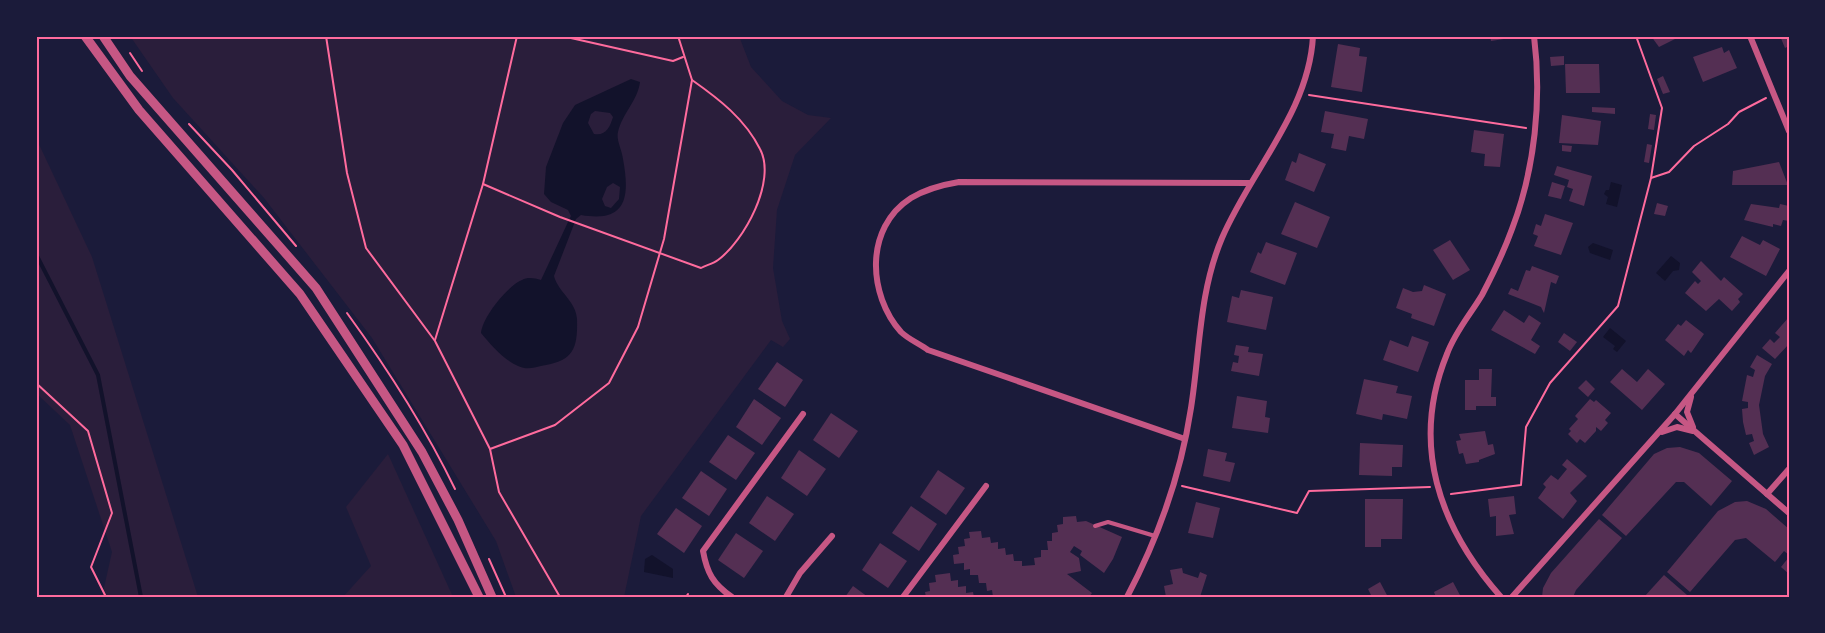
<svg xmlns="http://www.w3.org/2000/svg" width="1825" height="633" font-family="'Space Grotesk',sans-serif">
<rect width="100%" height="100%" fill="#1b1b3a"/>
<g fill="#2a1e3b">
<polygon points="130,36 739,36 751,67 782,101 808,115 831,118 795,155 777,210 773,268 782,321 790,339 783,347 771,340 641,516 624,597 516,597 496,541 372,338 264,198 173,98"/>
<polygon points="36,138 92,257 198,597 102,597 112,552 70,425 36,393"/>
<polygon points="388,454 453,597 343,597 371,566 346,507"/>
</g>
<g fill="#12122b" fill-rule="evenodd">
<path d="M 631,79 L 640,82 C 638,100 622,114 618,132 C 616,140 622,150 623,159 C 630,197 627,223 581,215 L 576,219 L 554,276 C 558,292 576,301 577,319 C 578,351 572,361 541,366 C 534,368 526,370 518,366 C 504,360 491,345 481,333 C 482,318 507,286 522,280 C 527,277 535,278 541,280 L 568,222 L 571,216 L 568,210 L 551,202 L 544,194 L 546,167 L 563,123 L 575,105 ZM 595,111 L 610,113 L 613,117 C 610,127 606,136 594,134 L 588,123 L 591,114 ZM 613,183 L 620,187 L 619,199 L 611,208 L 605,206 L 602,199 L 607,187 Z"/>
<polygon points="1611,182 1622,185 1617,207 1606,204 1608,197 1604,194 1606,190 1609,190"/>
<polygon points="1593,243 1613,250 1610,260 1590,253 1588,247"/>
<polygon points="1671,256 1680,263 1679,270 1673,271 1665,281 1656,273"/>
<polygon points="1610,328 1626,341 1617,352 1613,349 1615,346 1603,337"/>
<polygon points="652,555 673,569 673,578 644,572 645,559"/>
</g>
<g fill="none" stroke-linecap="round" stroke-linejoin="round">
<polyline stroke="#12122b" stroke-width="4" points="36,254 98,375 141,597"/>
</g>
<g fill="#542f53">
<polygon points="1490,36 1510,36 1510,38 1491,41"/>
<polygon points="1651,36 1681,36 1659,47"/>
<polygon points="1780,36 1789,36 1789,46 1785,48"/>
<polygon points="1338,44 1360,48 1359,56 1367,57 1362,92 1331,87"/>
<polygon points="1722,47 1724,53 1729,50 1737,68 1703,82 1693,57"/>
<polygon points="1564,56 1564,65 1551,66 1550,57"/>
<polygon points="1565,64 1599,64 1600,93 1566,93"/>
<polygon points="1663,76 1670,92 1663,94 1657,79"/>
<polygon points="1592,107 1615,108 1615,114 1592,112"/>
<polygon points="1325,111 1368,119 1364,139 1349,136 1346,151 1331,148 1334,134 1321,132"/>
<polygon points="1650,114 1656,115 1654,130 1648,129"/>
<polygon points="1562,115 1601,121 1598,145 1559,143"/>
<polygon points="1474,130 1504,134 1500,167 1484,166 1485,154 1471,152"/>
<polygon points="1647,144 1652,145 1649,163 1644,162"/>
<polygon points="1562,145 1572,146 1571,152 1562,151"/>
<polygon points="1299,153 1326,164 1314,192 1285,180 1292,161 1296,163"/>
<polygon points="1779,162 1788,185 1732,185 1733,171"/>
<polygon points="1557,166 1592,176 1584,206 1569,201 1573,189 1567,187 1569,180 1554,175"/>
<polygon points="1552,182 1565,186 1561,199 1548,196"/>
<polygon points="1295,202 1330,217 1317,248 1281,234"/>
<polygon points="1657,203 1668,206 1665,216 1654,214"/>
<polygon points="1751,204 1779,208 1780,204 1789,206 1789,221 1783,220 1781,226 1773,224 1773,227 1744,220"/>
<polygon points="1545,214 1573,223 1561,255 1534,246 1538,236 1533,234 1536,224 1541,226"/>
<polygon points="1742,236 1760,245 1763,240 1780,249 1766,276 1730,257"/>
<polygon points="1450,240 1470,270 1453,280 1433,250"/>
<polygon points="1266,242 1297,253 1285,285 1250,272 1258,252 1261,254"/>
<polygon points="1701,261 1721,281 1724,277 1743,294 1738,299 1740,302 1732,311 1719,299 1706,311 1685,293 1695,281 1698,284 1701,281 1692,272"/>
<polygon points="1532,266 1559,276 1556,284 1551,282 1544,313 1541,307 1508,294 1511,288 1518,291 1526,270 1530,271"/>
<polygon points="1424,285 1446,294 1434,326 1411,318 1412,314 1396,308 1403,288 1413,292 1422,291"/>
<polygon points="1241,290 1273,297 1266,330 1227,322 1232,296 1239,298"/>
<polygon points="1504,310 1524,323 1529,315 1541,323 1531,340 1540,346 1535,354 1491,330"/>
<polygon points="1789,317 1789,344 1775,359 1762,348 1770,339 1774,343 1780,337 1775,333"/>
<polygon points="1686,320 1704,334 1691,353 1688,350 1684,356 1665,340 1678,324 1681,326"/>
<polygon points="1564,333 1577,342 1570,351 1558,342"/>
<polygon points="1412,336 1429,342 1418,372 1383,360 1390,340 1408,347"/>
<polygon points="1236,345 1249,347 1248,352 1263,354 1259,376 1231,371 1233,362 1238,363 1239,356 1234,355"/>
<polygon points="1757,355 1772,364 1765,376 1759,405 1763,434 1769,447 1754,455 1749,443 1754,441 1752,434 1746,435 1743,422 1742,409 1748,408 1748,402 1742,401 1747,375 1753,377 1755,370 1750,367"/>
<polygon points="777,362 803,380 785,407 758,389"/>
<polygon points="1479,369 1492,369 1491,397 1496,397 1496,406 1476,406 1476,410 1465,410 1465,380 1479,380"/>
<polygon points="1622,369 1637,382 1648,369 1665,384 1642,410 1610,382"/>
<polygon points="1364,379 1398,386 1396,393 1412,396 1407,419 1383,414 1382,420 1356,414"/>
<polygon points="1586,380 1595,389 1588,397 1578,388"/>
<polygon points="1237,396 1267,401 1265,417 1270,418 1268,433 1232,428"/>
<polygon points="754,399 781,418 762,445 736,427"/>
<polygon points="1590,399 1594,402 1596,400 1611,413 1605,420 1608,423 1601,431 1596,427 1596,431 1585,443 1580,439 1577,443 1568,434 1571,431 1569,429 1578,419 1575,416"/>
<polygon points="831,413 858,431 839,458 813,440"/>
<polygon points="1485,431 1488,445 1493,444 1495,454 1479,460 1479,462 1466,464 1463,453 1459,454 1456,441 1461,440 1459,434"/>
<polygon points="728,435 755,453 736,480 709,462"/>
<polygon points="1360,443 1403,445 1402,467 1392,467 1392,476 1359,475"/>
<polygon points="1680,447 1699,453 1732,481 1711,506 1684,482 1676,482 1626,536 1602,515 1654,454 1667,448"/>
<polygon points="1208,449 1227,453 1225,461 1235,463 1230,482 1203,476"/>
<polygon points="799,450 826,469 807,496 781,478"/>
<polygon points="1567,459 1587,476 1570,493 1577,501 1563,519 1538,498 1546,487 1543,484 1551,475 1558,480 1567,469 1562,465"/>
<polygon points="938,470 965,488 946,515 920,497"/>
<polygon points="701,471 727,489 709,516 682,498"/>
<polygon points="767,496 794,514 775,541 749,523"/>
<polygon points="1514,496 1516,514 1509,515 1514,534 1496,536 1496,516 1490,517 1488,499"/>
<polygon points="1365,499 1403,499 1402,539 1381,539 1381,547 1365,547"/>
<polygon points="1747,501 1766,509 1789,529 1789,555 1784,551 1775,562 1746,538 1735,540 1690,592 1667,572 1718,511 1735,502"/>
<polygon points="1196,502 1220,508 1213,538 1188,533"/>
<polygon points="911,506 937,524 919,551 892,533"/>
<polygon points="676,508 702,526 684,553 657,534"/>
<polygon points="1076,516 1077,522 1086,521 1122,537 1113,559 1104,573 1080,555 1082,551 1074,546 1070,552 1079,558 1081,571 1067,574 1092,593 1089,597 993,597 992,590 987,591 986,583 979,583 978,575 970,575 970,569 964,570 964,563 954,564 953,555 959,554 958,547 965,546 964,539 970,538 969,532 981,531 982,538 990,537 991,543 998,542 998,549 1005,548 1006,555 1013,554 1014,561 1022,561 1022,566 1035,565 1034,558 1041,557 1041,550 1048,550 1047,541 1052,541 1052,533 1058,532 1057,525 1063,524 1063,517"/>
<polygon points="1599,519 1622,538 1576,590 1573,597 1542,597 1543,588 1551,573"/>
<polygon points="736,533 763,551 744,578 718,560"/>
<polygon points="880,543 907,561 888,588 862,570"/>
<polygon points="1789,557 1789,574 1781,567"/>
<polygon points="1182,568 1183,573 1198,578 1200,572 1207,575 1200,597 1166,597 1164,586 1173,584 1170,570"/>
<polygon points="950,573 951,581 958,580 958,587 966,586 966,593 973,592 974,597 926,597 925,592 930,591 929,583 936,582 935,575"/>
<polygon points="1664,575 1687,595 1686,597 1644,597"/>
<polygon points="1380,582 1388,597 1372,597 1368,589"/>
<polygon points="1453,582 1461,597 1436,597 1434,592"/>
<polygon points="853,586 868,597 845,597"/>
</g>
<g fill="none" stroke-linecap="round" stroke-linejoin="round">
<g stroke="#ff6b9d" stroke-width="2">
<polyline points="326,36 347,173 366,248 435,341 490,449 499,492 560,597"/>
<polyline points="562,36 673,61 683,57"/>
<polyline points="130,53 142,71"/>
<polyline points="1309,95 1526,128"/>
<polyline points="189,124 232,170 296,246"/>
<polyline points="1651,178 1669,172 1694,146 1728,124 1739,112 1766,98"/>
<path d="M 483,184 L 560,217 L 701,268 C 706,265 713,264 718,260 C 744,241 777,181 760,149 C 745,119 719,99 692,80"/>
<path d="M 347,313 C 387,368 425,427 455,489"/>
<polyline points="435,340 483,184 517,36"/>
<polyline points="36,383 88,431 112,513 91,567 106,597"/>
<polyline points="490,449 555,425 609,383 638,327 664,239 692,80 678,36"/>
<polyline points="1182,486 1297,513 1309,491 1430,487"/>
<polyline points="1451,494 1521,485 1526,427 1550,383 1618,306 1651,178 1662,108 1636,36"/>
<polyline points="489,559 506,597"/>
<polyline points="686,597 688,594"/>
</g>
<polyline stroke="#c65784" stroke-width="4" points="1095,526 1108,522 1155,536"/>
<g stroke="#c65784" stroke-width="6">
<polyline points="1750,36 1789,131"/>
<polyline points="1691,397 1687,412 1693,427"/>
<polyline points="1675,414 1789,513"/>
<polyline points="1662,432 1677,427 1693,431"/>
<path d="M 1185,439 L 928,350 C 920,344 908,339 901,332 C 868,295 864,228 911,198 C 926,189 941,185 959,182 L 1250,183"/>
<polyline points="1767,494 1789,469"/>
<path d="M 732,597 C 713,584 707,573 703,551 L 803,414"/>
<polyline points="786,597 800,573 832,536"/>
<polyline points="903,597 986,486"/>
<path d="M 1127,597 C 1158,538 1181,474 1191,408 C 1200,351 1199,292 1222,238 C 1251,170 1309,112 1313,36"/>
<path d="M 1501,597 C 1439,527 1410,444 1447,354 C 1455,332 1470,315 1482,295 C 1493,274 1504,251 1512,229 C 1535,169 1542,99 1534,36"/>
<polyline points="1512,597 1675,414 1789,271"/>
</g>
<g stroke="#c65784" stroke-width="9">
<polyline points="85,36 139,110 300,294 403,445 479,597"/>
<polyline points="103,36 130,76 316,288 422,452 458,520 492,597"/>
</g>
</g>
<rect width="1825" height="633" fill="none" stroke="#1b1b3a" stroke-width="75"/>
<rect x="38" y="38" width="1750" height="558" fill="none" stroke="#ff6b9d" stroke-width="2"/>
</svg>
